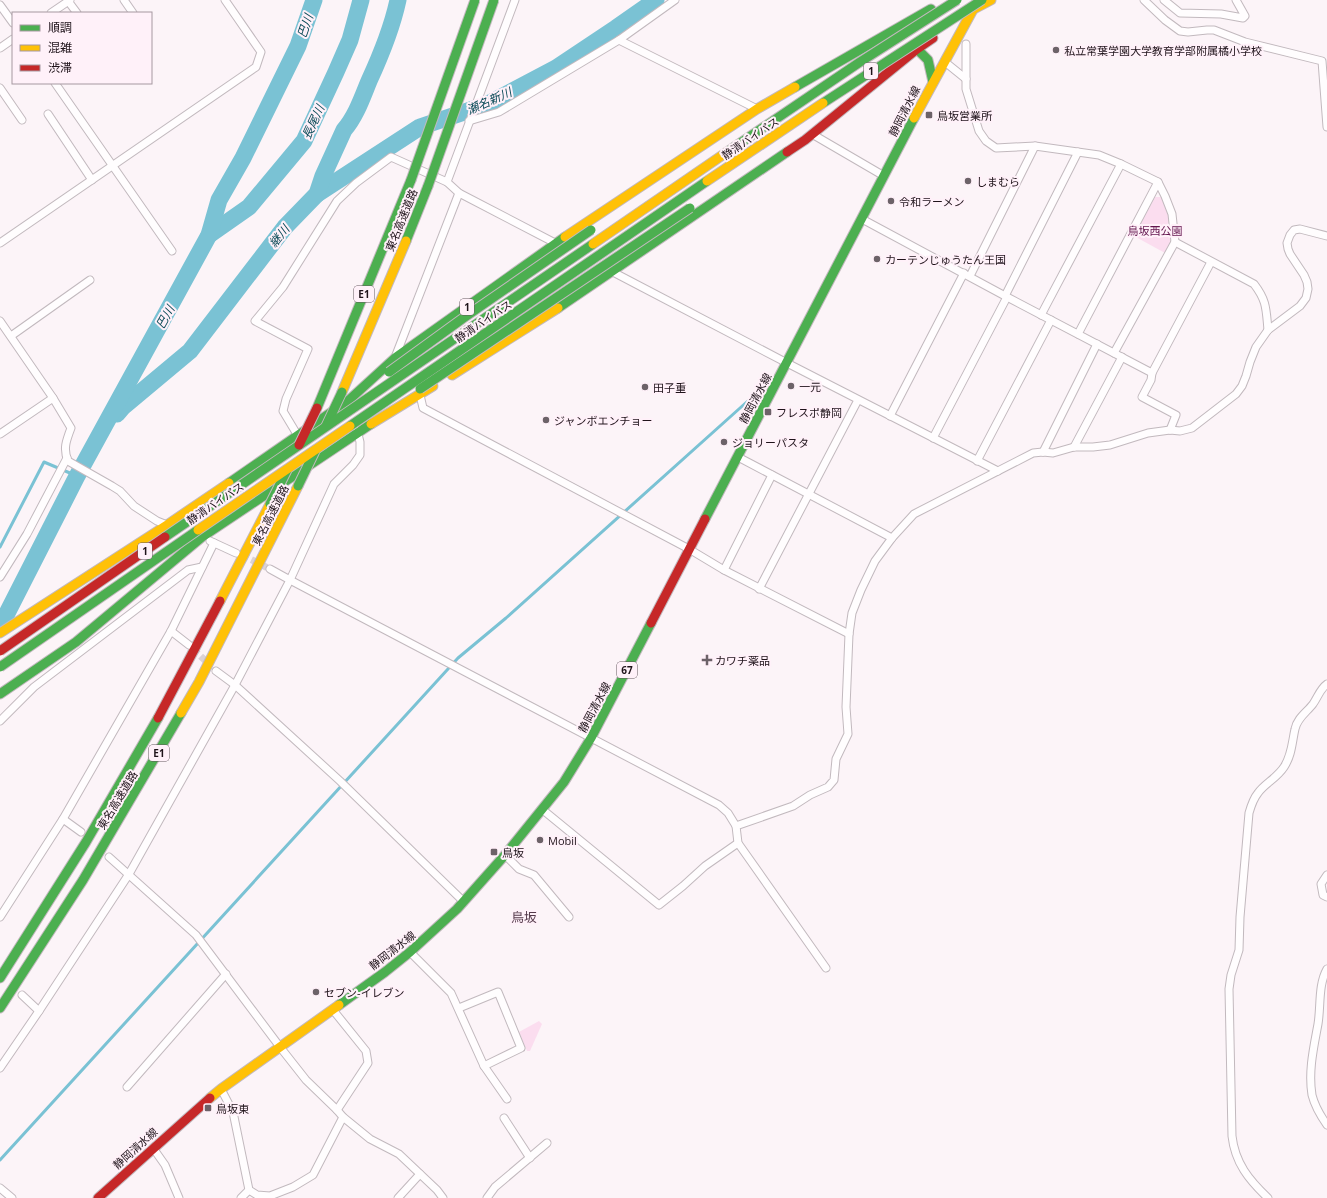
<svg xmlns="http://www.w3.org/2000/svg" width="1327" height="1198" font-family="'Open Sans','Noto Sans JP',sans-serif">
<rect width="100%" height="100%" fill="#fcf4f8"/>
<g fill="#fbddef">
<polygon points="1155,197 1161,197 1168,215 1170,236 1170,243 1165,253 1134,236"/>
<polygon points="539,1021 542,1024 530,1051 527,1051 519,1032"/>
</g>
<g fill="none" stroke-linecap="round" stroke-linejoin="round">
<g stroke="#7ac2d4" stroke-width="3">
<polyline points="0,547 44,462 77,476"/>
<polyline points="0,1160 458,658 506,618 759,391"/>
</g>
<g stroke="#7ac2d4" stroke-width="17">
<polyline points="317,194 420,127 488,104 556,68 616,28 656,0"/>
<polyline points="209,235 249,207 304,141 336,72 350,40 361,0"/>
<path d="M 117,414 L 123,407 L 190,351 L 285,227 L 317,194 L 323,176 L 344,130 C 356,116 362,98 369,81 C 381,55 392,28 398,0"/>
<polyline points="0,627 77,476 209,235 219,200 243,158 298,46 314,0"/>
</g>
<g stroke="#dbd2d7" stroke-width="7" stroke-dasharray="7 3.5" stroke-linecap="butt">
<polyline points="242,555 270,569"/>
<polyline points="193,649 210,665"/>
</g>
<defs>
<g id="street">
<polyline points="124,0 133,13"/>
<polyline points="515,0 447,182 459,193 557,244"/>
<polyline points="675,0 619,40 757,109"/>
<polyline points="1144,0 1165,20 1180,31 1188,32 1207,30 1214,30 1245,42 1322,61 1327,127"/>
<polyline points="1164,0 1180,13 1221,14 1243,18 1245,16 1236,0"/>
<polyline points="68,1 77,13"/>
<polyline points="0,5 13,23"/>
<polyline points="51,13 70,0"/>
<polyline points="966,44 966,89 979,131 986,141 996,148 1035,146"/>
<polyline points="0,48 13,39"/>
<polyline points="945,62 966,79"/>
<polyline points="55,83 172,251"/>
<polyline points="0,88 22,120"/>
<polyline points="48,114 92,180"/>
<polyline points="469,121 499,112 619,40"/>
<polyline points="812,134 884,176"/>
<polyline points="862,219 1007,297 1152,373 1211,262"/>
<polyline points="0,243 256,67 261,52 225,0"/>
<polyline points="611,271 787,363 998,471"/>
<path d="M 970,276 L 1035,146 L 1099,155 L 1121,164 L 1158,182 L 1165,196 L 1172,214 L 1175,242 L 1254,284 C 1267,301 1266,309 1268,330"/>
<polyline points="1005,296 1078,152"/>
<polyline points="1041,315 1121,164"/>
<path d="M 0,321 L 53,398 L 71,428 C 66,441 63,449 68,461 L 112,486 L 120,491 L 134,506 L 157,521 L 167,525"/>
<polyline points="1078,334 1158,182"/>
<polyline points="11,336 90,280"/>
<polyline points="1114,353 1175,242"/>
<polyline points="396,355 459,193"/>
<polyline points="1152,373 1151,380 1142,397 1176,415 1170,430"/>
<polyline points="420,395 423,408 689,549 724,570 849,634"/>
<polyline points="890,416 964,273"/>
<polyline points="0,434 53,398"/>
<polyline points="298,436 283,411 286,399 308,349 255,321 283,287 337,201 356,183 391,157 447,182"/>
<polyline points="933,438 1007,297"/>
<polyline points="1074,447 1122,357"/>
<polyline points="1043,452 1097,344"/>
<polyline points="738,457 892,538"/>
<polyline points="977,461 1051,320"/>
<polyline points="210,541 236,553"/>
<polyline points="270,569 290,580 719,805 728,813 736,826 738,843 826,968"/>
<polyline points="724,570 772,475"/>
<polyline points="0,577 27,534 67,458"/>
<polyline points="759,589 858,400"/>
<polyline points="171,631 189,645"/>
<polyline points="216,671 235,685 340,781 464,902"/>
<polyline points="0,721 34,687 188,570 202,567"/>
<polyline points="543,810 659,905 683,886 705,866 738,843"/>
<polyline points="63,819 81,832"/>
<polyline points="736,826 793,806 810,795 828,787 834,780 836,759 848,734 846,707 849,634 852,613 861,590 875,561 892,538 914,514 1033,453 1043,452 1053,453 1074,447 1093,447 1110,445 1148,433 1170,430 1180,431 1192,428 1236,394 1242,386 1246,376 1250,362 1256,347 1268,330 1300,306 1306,298 1308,289 1307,282 1304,275 1290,254 1288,249 1287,243 1290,235 1294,230 1300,229 1327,236"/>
<polyline points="505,855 519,869 534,875 569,917"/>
<polyline points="109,857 196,935 280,1047 306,1080 337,1110 343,1117 370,1139 399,1154 437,1190 443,1198"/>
<polyline points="1327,875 1321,884 1323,895 1327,897"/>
<polyline points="0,917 63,819 171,631 214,543"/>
<polyline points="410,952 451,993 484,1066 507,1099"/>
<path d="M 1327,969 C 1318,985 1321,1006 1318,1024 C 1314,1046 1308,1071 1312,1095 C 1315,1107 1320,1115 1327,1125"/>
<polyline points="22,995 39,1011"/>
<polyline points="459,1008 498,992 521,1048 484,1066"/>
<polyline points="333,1010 366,1051 368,1063 337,1110"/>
<polyline points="0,1068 39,1011 129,874 235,685 290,580 334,484 353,465 360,455 360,442 357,430"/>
<polyline points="127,1087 226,974"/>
<polyline points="221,1089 233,1112 249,1190 257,1195 270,1196 293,1187 313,1175 343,1117"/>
<polyline points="504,1118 530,1158"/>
<polyline points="153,1148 165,1165 179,1198"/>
<polyline points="0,1188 12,1198"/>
<polyline points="241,1198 249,1190"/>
<polyline points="398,1198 420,1174"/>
<polyline points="487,1198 495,1187 547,1143"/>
<path d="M 1268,1198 C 1249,1180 1235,1163 1232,1136 L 1229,989 L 1231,975 L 1239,950 L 1240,917 L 1249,813 C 1251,806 1253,799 1258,793 C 1264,784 1277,778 1284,767 C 1292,755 1292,742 1295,729 C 1297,718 1307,712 1313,704 C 1318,697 1320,689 1327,684"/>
</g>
<g id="fast">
<polyline points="917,49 928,60 933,82"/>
<polyline points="795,87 931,9"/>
<polyline points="406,241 428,186"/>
<polyline points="558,308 787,152"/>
<polyline points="317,408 411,180"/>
<polyline points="229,483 349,400 395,358 565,237"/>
<polyline points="705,519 914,118"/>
<polyline points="0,694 76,642 202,537 371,424"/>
<polyline points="0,978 86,842 158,718"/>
<polyline points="339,1005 385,972 410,952 457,909 505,855 564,782 591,738 651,623"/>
<polyline points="0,1008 83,880 181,713"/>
</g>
<g id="slow">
<polyline points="972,10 991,0"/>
<polyline points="914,118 976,4"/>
<polyline points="565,237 757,109 795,87"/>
<polyline points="452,375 558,308"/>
<polyline points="342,392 406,241"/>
<polyline points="371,424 433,386"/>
<polyline points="220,601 270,504"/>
<polyline points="0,633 167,525 229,483"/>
<polyline points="181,713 199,682 298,486"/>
<polyline points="210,1098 221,1089 339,1005"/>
</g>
<g id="jam">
<polyline points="787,152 805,140 917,49 933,38"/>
<polyline points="651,623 705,519"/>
<polyline points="158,718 220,601"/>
<polyline points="98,1198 210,1098"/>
</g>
</defs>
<use href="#street" stroke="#c2b9be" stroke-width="9"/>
<use href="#fast" stroke="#c2b9be" stroke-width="11"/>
<use href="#slow" stroke="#c2b9be" stroke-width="11"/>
<use href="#jam" stroke="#c2b9be" stroke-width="11"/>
<use href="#street" stroke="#fffdfe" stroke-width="7"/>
<use href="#fast" stroke="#4caf50" stroke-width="9"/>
<use href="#slow" stroke="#ffc107" stroke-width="9"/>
<use href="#jam" stroke="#c62828" stroke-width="9"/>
<defs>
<g id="fast-bridge">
<polyline points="823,103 982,0"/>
<polyline points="727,152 860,62 957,0"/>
<polyline points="411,180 475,0"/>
<polyline points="428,186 494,0"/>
<polyline points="389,372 462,319 591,230"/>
<polyline points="420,389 690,208"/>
<polyline points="326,426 342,392"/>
<polyline points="350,426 707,181"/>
<polyline points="298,486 315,451"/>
<polyline points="270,504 287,470"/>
<polyline points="165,537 593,244"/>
<polyline points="0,667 198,530"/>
</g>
<g id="slow-bridge">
<polyline points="707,181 823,103"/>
<polyline points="593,244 727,152"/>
<polyline points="198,530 350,426"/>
</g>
<g id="jam-bridge">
<polyline points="299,445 317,408"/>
<polyline points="0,651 165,537"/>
</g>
</defs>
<use href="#fast-bridge" stroke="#c2b9be" stroke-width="11" stroke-linecap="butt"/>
<use href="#slow-bridge" stroke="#c2b9be" stroke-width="11" stroke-linecap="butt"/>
<use href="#jam-bridge" stroke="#c2b9be" stroke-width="11" stroke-linecap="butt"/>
<use href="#fast-bridge" stroke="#4caf50" stroke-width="9"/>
<use href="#slow-bridge" stroke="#ffc107" stroke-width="9"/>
<use href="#jam-bridge" stroke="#c62828" stroke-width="9"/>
</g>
<g fill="#6c6268" stroke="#fff1f9" stroke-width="1.5">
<circle cx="1056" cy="50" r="4"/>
<rect x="925" y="111" width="8" height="8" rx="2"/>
<circle cx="968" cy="181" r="4"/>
<circle cx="891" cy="201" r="4"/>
<circle cx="877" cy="259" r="4"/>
<circle cx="791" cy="386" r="4"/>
<circle cx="645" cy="387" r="4"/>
<rect x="764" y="408" width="8" height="8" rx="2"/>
<circle cx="546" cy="420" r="4"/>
<circle cx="724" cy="442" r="4"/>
<path d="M705 654h4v4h4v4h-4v4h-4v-4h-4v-4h4z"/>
<circle cx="540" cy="840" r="4"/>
<rect x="490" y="848" width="8" height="8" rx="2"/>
<circle cx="316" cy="992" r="4"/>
<rect x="204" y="1104" width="8" height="8" rx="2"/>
</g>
<g text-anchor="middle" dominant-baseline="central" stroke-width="4" stroke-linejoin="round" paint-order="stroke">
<g fill="#fff1f9" stroke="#62565d" stroke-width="1">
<rect x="864" y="63" width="14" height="16" rx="3"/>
<rect x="354" y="286" width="20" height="16" rx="3"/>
<rect x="460" y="299" width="14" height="16" rx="3"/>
<rect x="138" y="543" width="14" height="16" rx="3"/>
<rect x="617" y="662" width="20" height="16" rx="3"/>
<rect x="149" y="745" width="20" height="16" rx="3"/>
</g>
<g font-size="10" font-weight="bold" fill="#1f131a">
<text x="871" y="71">1</text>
<text x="364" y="294">E1</text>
<text x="467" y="307">1</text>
<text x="145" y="551">1</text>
<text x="627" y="670">67</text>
<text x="159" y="753">E1</text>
</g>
<g font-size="11" fill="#1f131a" stroke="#fff1f9" text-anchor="start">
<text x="1064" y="50">私立常葉学園大学教育学部附属橘小学校</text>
<text x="937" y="115">鳥坂営業所</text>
<text x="976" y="181">しまむら</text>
<text x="899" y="201">令和ラーメン</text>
<text x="885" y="259">カーテンじゅうたん王国</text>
<text x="799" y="386">一元</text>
<text x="653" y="387">田子重</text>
<text x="776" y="412">フレスポ静岡</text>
<text x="554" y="420">ジャンボエンチョー</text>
<text x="732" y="442">ジョリーパスタ</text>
<text x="715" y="660">カワチ薬品</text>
<text x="548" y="840">Mobil</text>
<text x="502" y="852">鳥坂</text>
<text x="324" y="992">セブン-イレブン</text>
<text x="216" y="1108">鳥坂東</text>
</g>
<g font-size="11" fill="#1f131a" stroke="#fff1f9">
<text transform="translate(904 111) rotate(-63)">静岡清水線</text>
<text transform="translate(750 138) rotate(-34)">静清バイパス</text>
<text transform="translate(401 220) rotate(-68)">東名高速道路</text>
<text transform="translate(483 321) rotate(-34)">静清バイパス</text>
<text transform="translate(755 398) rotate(-62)">静岡清水線</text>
<text transform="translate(215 503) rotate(-34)">静清バイパス</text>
<text transform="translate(270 515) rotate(-63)">東名高速道路</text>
<text transform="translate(594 707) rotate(-62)">静岡清水線</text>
<text transform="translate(117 800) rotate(-59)">東名高速道路</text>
<text transform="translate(392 950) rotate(-38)">静岡清水線</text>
<text transform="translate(135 1148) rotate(-42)">静岡清水線</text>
</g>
<g font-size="11" fill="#63164e" stroke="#fff1f9">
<text x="1155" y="230">鳥坂西公園</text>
</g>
<g font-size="12" font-style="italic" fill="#0a4a57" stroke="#fff1f9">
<text transform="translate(305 26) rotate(-71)">巴川</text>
<text transform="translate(489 101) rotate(-24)">瀬名新川</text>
<text transform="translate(313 122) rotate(-65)">長尾川</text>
<text transform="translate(279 236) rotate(-51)">継川</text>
<text transform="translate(165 317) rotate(-61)">巴川</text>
</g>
<g font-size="13" fill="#54394a" stroke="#fff1f9">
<text x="524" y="917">鳥坂</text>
</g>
</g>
<rect x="12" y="12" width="140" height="72" fill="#fff1f9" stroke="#a598a0"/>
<rect x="20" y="25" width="20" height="6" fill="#4caf50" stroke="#a598a0"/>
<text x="48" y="32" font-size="12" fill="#1f131a">順調</text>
<rect x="20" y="45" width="20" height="6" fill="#ffc107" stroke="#a598a0"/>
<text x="48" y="52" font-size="12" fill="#1f131a">混雑</text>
<rect x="20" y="65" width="20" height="6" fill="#c62828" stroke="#a598a0"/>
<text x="48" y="72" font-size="12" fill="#1f131a">渋滞</text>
</svg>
